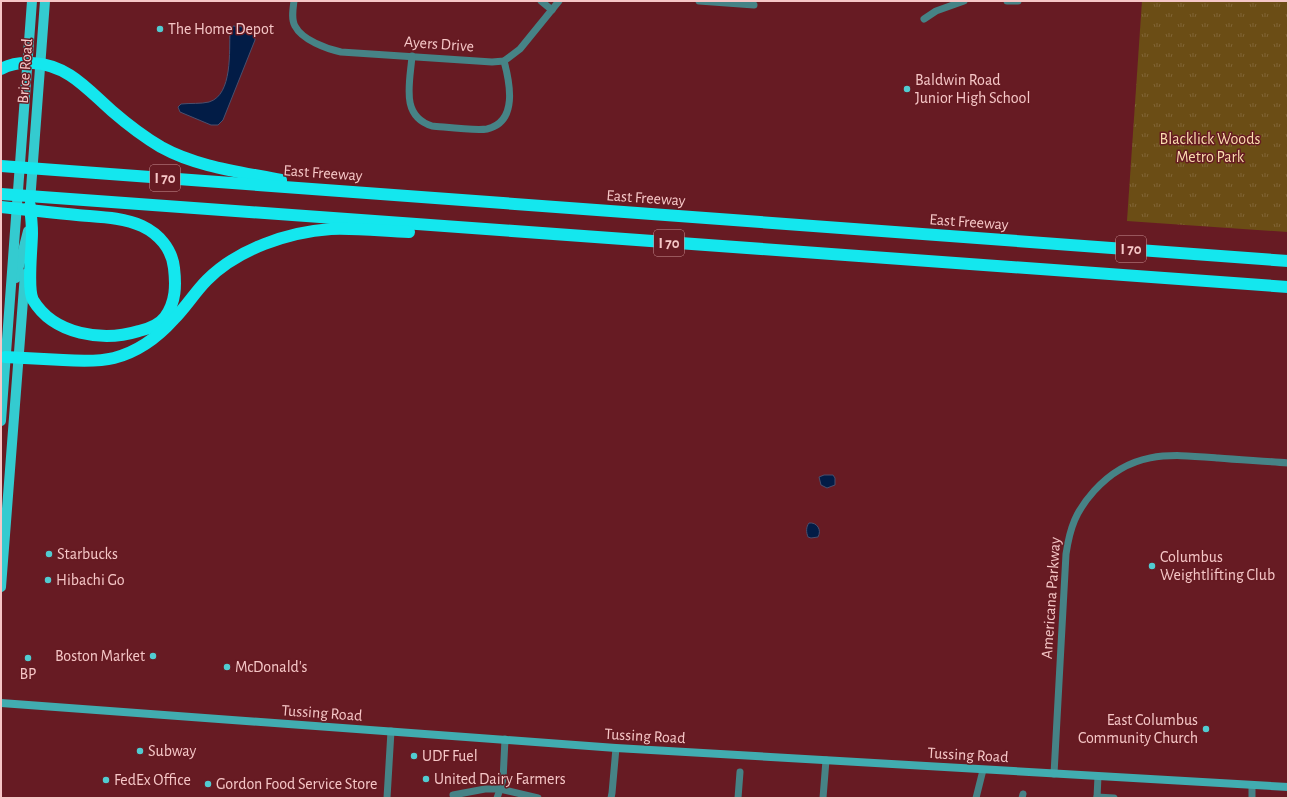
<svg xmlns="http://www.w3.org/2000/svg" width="1289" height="799" font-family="'Alegreya Sans',sans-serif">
<defs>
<pattern id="park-tufts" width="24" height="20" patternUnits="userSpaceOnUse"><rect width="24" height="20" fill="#6b4d15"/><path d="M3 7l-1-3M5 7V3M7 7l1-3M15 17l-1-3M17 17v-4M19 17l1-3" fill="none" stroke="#816536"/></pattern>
</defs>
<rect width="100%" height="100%" fill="#671b23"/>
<polygon fill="url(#park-tufts)" points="1142,1 1288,1 1288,232 1127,221"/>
<g fill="#021c46" stroke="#4b4f6d">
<path d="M 233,26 L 243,27 L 255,33 L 255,40 L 223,120 L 218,125 L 211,125 L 180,112 L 178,107 L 181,104 C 190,103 201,104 209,102 C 233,95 229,50 230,31 Z"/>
<polygon points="824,475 833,475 835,478 835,485 827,488 821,485 819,477"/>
<path d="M 809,523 C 817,522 822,530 818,537 L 811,538 L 808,537 C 806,532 806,527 809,523 Z"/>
</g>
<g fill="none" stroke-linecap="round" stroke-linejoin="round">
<g stroke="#468386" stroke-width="7">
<path d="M 294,1 C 293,9 291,19 295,26 C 302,40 327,49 341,52 L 492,62 L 504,61 L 520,49 L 559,1"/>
<polyline points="541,1 552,10"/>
<polyline points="699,1 754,5"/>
<polyline points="1007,1 1018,1"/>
<polyline points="924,19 936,11 964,1"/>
<path d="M 412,56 C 410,83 400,116 432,126 C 445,127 475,131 487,129 C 518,122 510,83 504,61"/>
<path d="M 1054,774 L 1066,554 C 1070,527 1076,511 1094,491 C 1131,450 1169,454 1218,458 C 1241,460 1265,461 1288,463"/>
<polyline points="453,795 485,789 500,789 538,798"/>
<polyline points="1097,797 1114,798"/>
<polyline points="387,798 391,731"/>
<polyline points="497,798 503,780 505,739"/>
<polyline points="611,798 612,793 616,748"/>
<polyline points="738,798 740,772"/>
<polyline points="823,798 826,760"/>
<polyline points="976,798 983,770"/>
<polyline points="1022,798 1023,794"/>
<polyline points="1097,798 1098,776"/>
<polyline points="1252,798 1252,785"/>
</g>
<polyline stroke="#41acb0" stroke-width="8" points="1,703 616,748 1288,787"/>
<g stroke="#34cbd0" stroke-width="10">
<polyline points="30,202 45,1"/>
<polyline points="16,278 28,231"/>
<polyline points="1,421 32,1"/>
<polyline points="1,587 25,274"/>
</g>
<g stroke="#14e7ee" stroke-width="12">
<path d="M 1,69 C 12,63 21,62 33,63 C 68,65 87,89 112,111 C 127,124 144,137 161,147 C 197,167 241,172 281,180"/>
<polyline points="1,166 1288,261"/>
<polyline points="1,194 1288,287"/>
<path d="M 1,207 C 26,210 51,212 77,215 C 98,217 122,217 142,226 C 159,234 172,249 174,268 C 176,285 176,302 165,317 C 159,325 148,329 139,331 C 103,342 54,335 33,300 C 27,289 32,248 32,233 C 32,224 31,215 30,206"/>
<path d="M 5,357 C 25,358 44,359 63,360 C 79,361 98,362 114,358 C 137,352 158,337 174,319 C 186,307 195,292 207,280 C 238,249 288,232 331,229 C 357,228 383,231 409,232"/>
</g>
</g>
<g fill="#51ccd1" stroke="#671b23" stroke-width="1.5">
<circle cx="160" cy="29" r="4"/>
<circle cx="907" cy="89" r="4"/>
<circle cx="49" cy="554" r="4"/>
<circle cx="1152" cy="566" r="4"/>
<circle cx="48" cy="580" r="4"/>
<circle cx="153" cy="656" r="4"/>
<circle cx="28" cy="658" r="4"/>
<circle cx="227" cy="667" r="4"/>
<circle cx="1206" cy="729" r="4"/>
<circle cx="140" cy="751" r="4"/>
<circle cx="414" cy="756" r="4"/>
<circle cx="426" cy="779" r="4"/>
<circle cx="106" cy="780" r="4"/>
<circle cx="208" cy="784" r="4"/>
</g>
<g text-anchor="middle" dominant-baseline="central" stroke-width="3" stroke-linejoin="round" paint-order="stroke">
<g fill="#671b23" stroke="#cb9396" stroke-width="1">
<rect x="150" y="165" width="30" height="26" rx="3"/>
<rect x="654" y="230" width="30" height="26" rx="3"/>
<rect x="1116" y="236" width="30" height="26" rx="3"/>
</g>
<g font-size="15" font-weight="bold" fill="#f6c7c7">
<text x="165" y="178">I 70</text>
<text x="669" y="243">I 70</text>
<text x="1131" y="249">I 70</text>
</g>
<g font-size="16" fill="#f6c7c7" stroke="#671b23" text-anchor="start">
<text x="168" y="29">The Home Depot</text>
<text x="915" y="80">Baldwin Road<tspan x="915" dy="18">Junior High School</tspan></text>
<text x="57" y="554">Starbucks</text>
<text x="1160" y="557">Columbus<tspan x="1160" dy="18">Weightlifting Club</tspan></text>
<text x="56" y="580">Hibachi Go</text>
<text x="145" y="656" text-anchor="end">Boston Market</text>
<text x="235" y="667">McDonald's</text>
<text x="28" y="674" text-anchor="middle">BP</text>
<text x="1198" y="720" text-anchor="end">East Columbus<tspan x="1198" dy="18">Community Church</tspan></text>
<text x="148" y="751">Subway</text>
<text x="422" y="756">UDF Fuel</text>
<text x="434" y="779">United Dairy Farmers</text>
<text x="114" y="780">FedEx Office</text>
<text x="216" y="784">Gordon Food Service Store</text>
</g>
<g font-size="16" fill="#f6c7c7" stroke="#671b23">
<text transform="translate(439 44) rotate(4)">Ayers Drive</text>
<text transform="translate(25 71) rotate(-86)">Brice Road</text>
<text transform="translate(323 173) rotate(4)">East Freeway</text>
<text transform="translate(646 198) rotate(4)">East Freeway</text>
<text transform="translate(969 222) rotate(4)">East Freeway</text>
<text transform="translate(1051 598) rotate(-86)">Americana Parkway</text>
<text transform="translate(322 713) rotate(4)">Tussing Road</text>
<text transform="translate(645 736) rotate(3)">Tussing Road</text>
<text transform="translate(968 755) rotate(3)">Tussing Road</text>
</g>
<g font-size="16" fill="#faddae" stroke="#671b23">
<text x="1210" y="139">Blacklick Woods<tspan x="1210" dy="18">Metro Park</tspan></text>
</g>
</g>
<rect width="1289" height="799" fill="none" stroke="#f6c7c7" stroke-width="4"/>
</svg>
